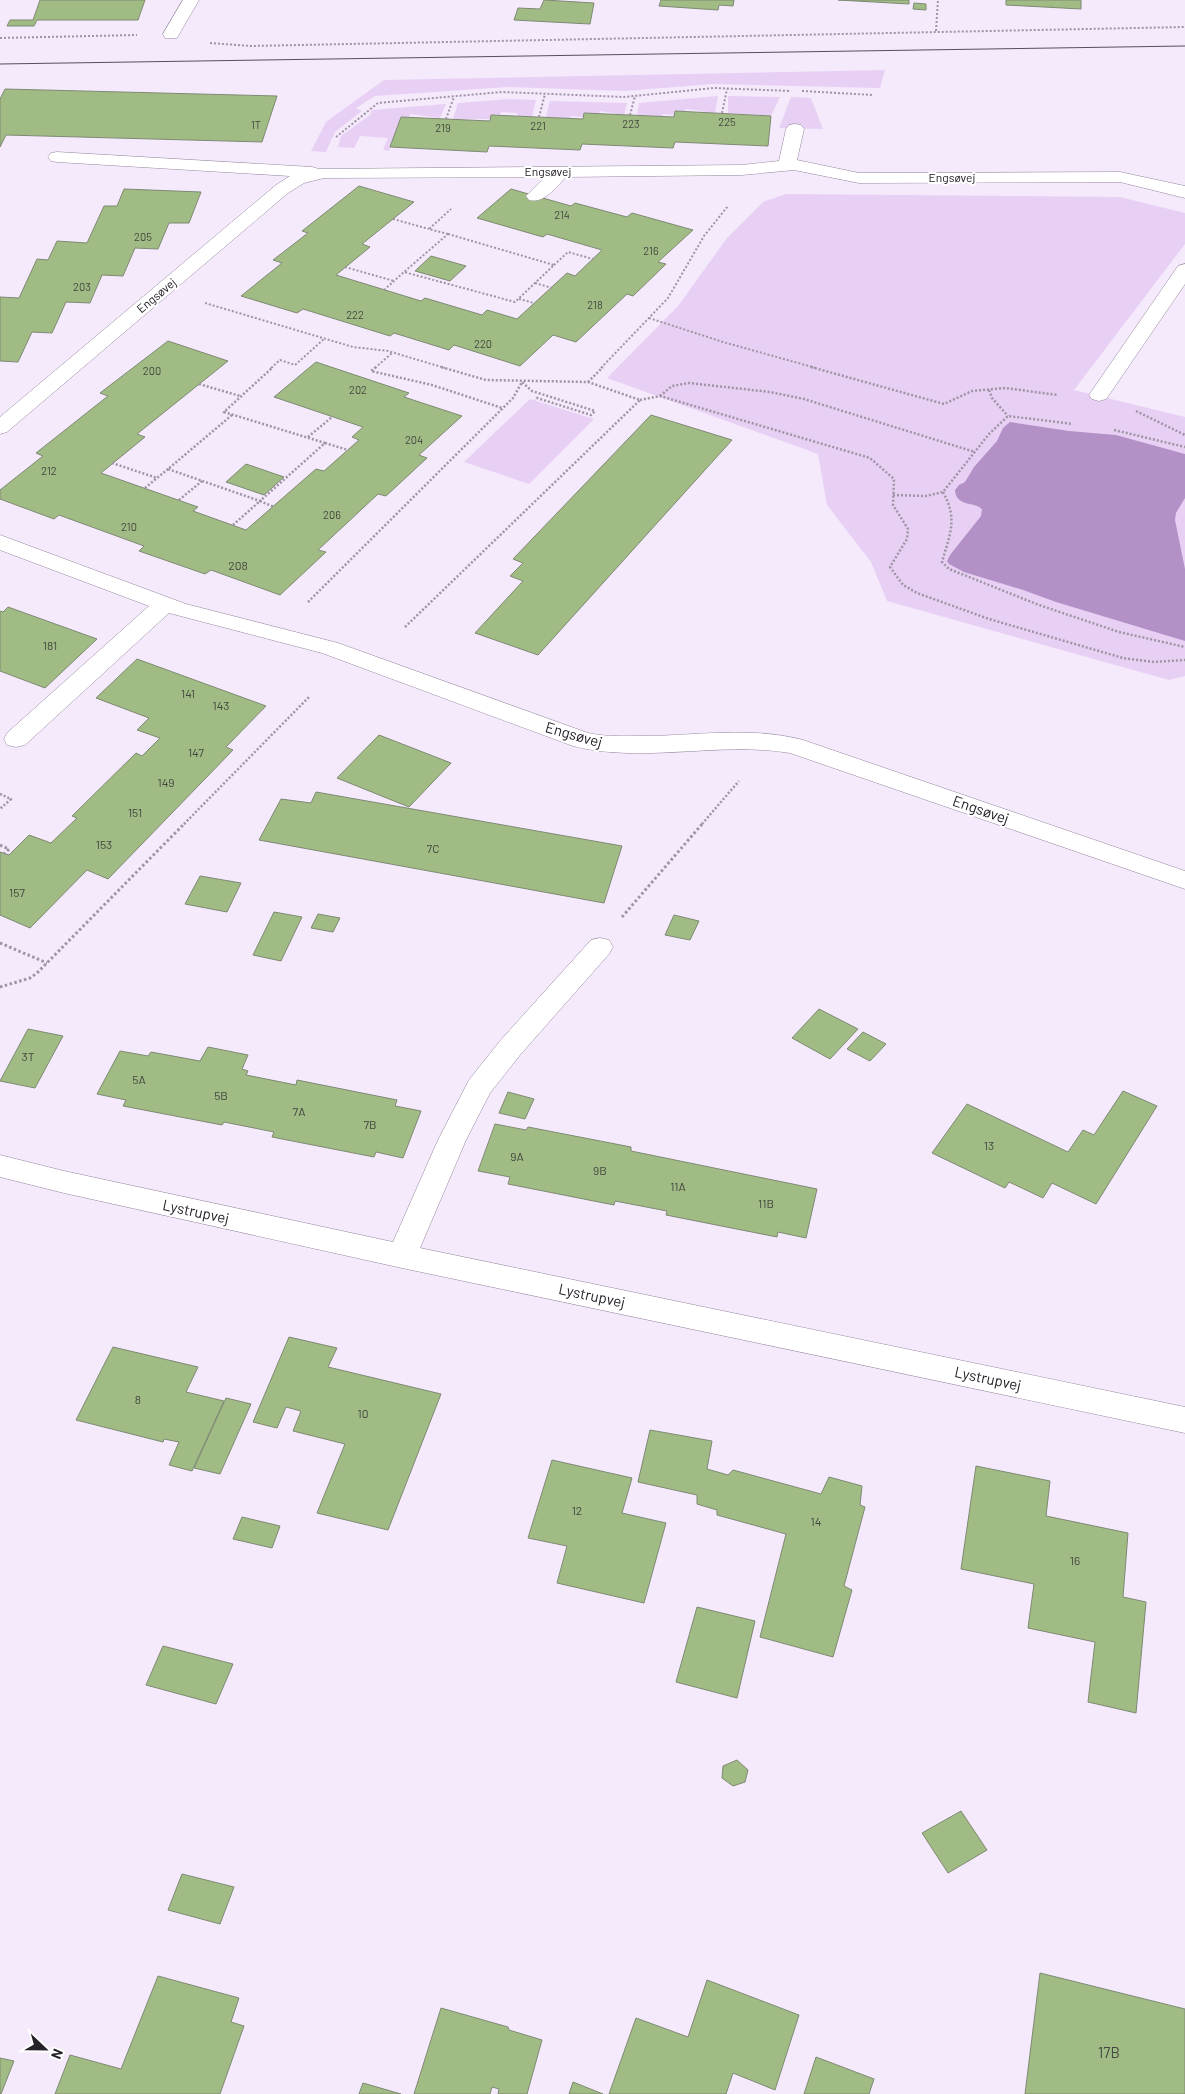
<svg xmlns="http://www.w3.org/2000/svg" width="1185" height="2094" font-family="Barlow,sans-serif">
<rect width="100%" height="100%" fill="#f5e9fc"/>
<g fill="#e8d0f5">
<polygon points="885,70 880,88 713,84 625,91 508,87 375,96 356,108 362,111 335,132 326,152 311,151 326,122 384,80"/>
<polygon points="718,96 715,113 686,109 685,111 675,111 675,115 663,114 662,117 637,115 639,103"/>
<polygon points="728,96 780,97 771,116 728,113"/>
<polygon points="791,97 811,98 823,129 779,128"/>
<polygon points="510,99 536,100 532,117 517,116 517,113 501,112 500,115 491,115 490,119 453,119 458,103"/>
<polygon points="550,101 627,103 624,115 600,111 599,113 584,113 583,117 571,116 570,119 546,117"/>
<polygon points="446,104 440,118 410,114 409,117 401,117 389,151 383,150 388,138 360,136 354,148 338,147 341,136 370,115 372,110"/>
<polygon points="786,194 1120,197 1185,213 1185,244 1074,390 1185,417 1185,676 1169,680 887,601 871,562 827,505 818,454 607,378 678,306 727,238 763,202"/>
<polygon points="530,399 594,419 529,484 464,462"/>
</g>
<path fill="#b391c6" d="M 1010,422 L 1069,431 L 1116,435 L 1185,454 L 1185,498 L 1176,513 L 1175,520 L 1185,569 L 1185,641 L 1056,602 L 1023,590 L 964,572 L 949,564 L 947,561 L 950,555 L 981,516 L 982,509 C 973,501 956,507 955,490 L 959,485 L 965,482 L 974,467 L 997,441 L 1003,428 Z"/>
<g fill="#a0bc84" stroke="#7e8973">
<polygon points="40,0 145,0 138,20 37,20 34,26 7,26 10,20 33,20"/>
<polygon points="544,0 594,3 590,24 514,20 518,8 540,9"/>
<polygon points="661,0 734,0 733,6 719,5 718,10 659,6"/>
<polygon points="838,0 909,0 909,4"/>
<polygon points="1006,0 1081,0 1081,9 1006,5"/>
<polygon points="914,3 926,4 926,10 913,9"/>
<polygon points="5,89 277,96 262,142 6,135 0,147 0,99"/>
<polygon points="675,111 771,116 768,146 675,142 673,148 582,144 580,150 489,146 487,152 390,147 401,117 490,121 491,115 583,119 584,113 674,117"/>
<polygon points="359,186 414,202 362,244 370,247 336,275 421,301 425,298 482,315 487,310 517,319 567,273 575,276 602,250 547,234 543,237 477,218 511,189 571,206 575,203 627,217 632,213 693,230 658,262 666,264 633,296 627,294 576,342 553,335 520,366 454,345 449,350 394,333 390,336 303,309 297,313 241,296 282,263 273,260 308,233 302,231"/>
<polygon points="124,189 201,192 189,223 169,223 158,249 135,248 123,276 102,275 90,303 66,302 52,333 32,332 18,362 0,361 0,297 19,298 37,259 48,260 57,241 87,243 104,206 117,206"/>
<polygon points="431,256 466,266 450,281 415,271"/>
<polygon points="168,341 228,361 137,434 145,437 101,473 198,507 193,511 246,530 316,469 324,471 359,440 352,437 363,427 274,397 316,362 409,393 404,397 462,416 419,455 427,458 386,496 378,494 318,550 326,552 280,595 211,570 205,574 139,551 144,546 59,515 54,519 0,499 0,490 43,456 36,453 108,396 100,393"/>
<polygon points="651,415 732,440 538,655 475,633 523,581 510,576 523,563 513,559"/>
<polygon points="246,464 284,477 264,495 226,482"/>
<polygon points="8,607 97,639 45,688 0,671 0,611 3,612"/>
<polygon points="137,659 266,706 226,747 233,750 108,879 87,870 30,928 0,915 0,852 9,855 29,835 51,843 77,818 72,816 136,753 142,756 160,738 137,730 149,718 96,698"/>
<polygon points="379,735 451,763 409,807 337,778"/>
<polygon points="316,792 622,846 604,903 259,840 281,799 311,803"/>
<polygon points="200,876 241,883 227,912 185,904"/>
<polygon points="274,912 302,917 281,961 253,955"/>
<polygon points="318,914 340,918 333,932 311,928"/>
<polygon points="674,915 699,921 690,940 665,935"/>
<polygon points="819,1009 858,1029 830,1059 792,1038"/>
<polygon points="28,1029 63,1036 35,1088 0,1081"/>
<polygon points="863,1032 886,1044 870,1061 847,1049"/>
<polygon points="208,1047 248,1055 242,1069 248,1071 246,1075 296,1085 297,1080 397,1100 395,1106 421,1111 403,1158 376,1152 374,1157 272,1137 274,1132 224,1122 222,1125 123,1106 126,1100 97,1094 120,1051 148,1056 151,1052 200,1061"/>
<polygon points="1123,1091 1157,1106 1096,1204 1052,1183 1043,1198 1009,1182 1005,1188 932,1153 967,1104 1068,1152 1083,1130 1094,1135"/>
<polygon points="508,1092 534,1099 525,1119 499,1113"/>
<polygon points="495,1124 526,1130 528,1127 631,1147 631,1151 817,1189 806,1238 778,1232 777,1237 666,1215 667,1211 615,1201 614,1205 508,1184 510,1177 478,1171"/>
<polygon points="289,1337 337,1348 328,1367 441,1394 388,1530 317,1513 345,1444 293,1431 301,1411 286,1407 277,1428 253,1422"/>
<polygon points="113,1347 198,1367 186,1392 224,1401 192,1471 169,1465 179,1442 164,1439 163,1442 76,1420"/>
<polygon points="226,1398 251,1404 220,1474 194,1468"/>
<polygon points="650,1430 712,1441 707,1469 728,1475 733,1470 821,1494 829,1477 862,1486 860,1505 865,1507 844,1586 852,1590 833,1657 760,1637 786,1534 717,1515 717,1510 697,1504 697,1495 638,1482"/>
<polygon points="552,1460 632,1478 622,1513 666,1523 644,1603 557,1583 567,1546 528,1538"/>
<polygon points="976,1466 1050,1481 1046,1516 1128,1533 1123,1597 1146,1602 1136,1713 1088,1702 1095,1642 1028,1628 1034,1584 961,1569"/>
<polygon points="242,1517 280,1526 272,1548 233,1539"/>
<polygon points="697,1607 755,1621 737,1698 676,1682"/>
<polygon points="163,1646 233,1664 216,1704 146,1685"/>
<polygon points="737,1760 748,1770 745,1782 733,1786 722,1778 723,1766"/>
<polygon points="961,1811 987,1850 948,1873 922,1833"/>
<polygon points="182,1874 234,1887 220,1924 168,1910"/>
<polygon points="1040,1973 1185,2009 1185,2094 1025,2094"/>
<polygon points="158,1976 239,1998 231,2022 244,2026 220,2094 55,2094 70,2055 121,2069"/>
<polygon points="707,1980 799,2015 775,2090 733,2073 726,2094 609,2094 636,2018 688,2037"/>
<polygon points="441,2008 508,2027 509,2030 542,2040 527,2094 498,2094 499,2089 492,2087 490,2094 414,2094"/>
<polygon points="816,2057 874,2079 869,2094 804,2094"/>
<polygon points="0,2058 14,2061 1,2094 0,2094"/>
<polygon points="573,2082 603,2094 569,2094"/>
<polygon points="363,2083 401,2094 359,2094"/>
</g>
<g fill="none" stroke-linecap="round" stroke-linejoin="round">
<defs>
<g id="minor">
<polygon points="183,0 199,0 177,38 165,38 163,34"/>
<path d="M 795,124 L 801,125 L 804,129 L 797,160 L 859,173 L 1120,172 L 1185,186 L 1185,198 L 1120,182 L 859,183 L 794,170 L 742,175 L 566,177 C 556,187 544,204 529,200 L 526,196 L 545,177 L 324,178 L 304,183 L 288,193 L 7,432 L 0,434 L 0,417 L 276,185 L 290,176 L 57,162 L 51,161 L 48,157 L 51,153 L 57,152 L 312,167 L 319,169 L 742,165 L 779,161 L 786,129 L 789,125 Z"/>
<polygon points="1185,264 1185,284 1109,395 1106,399 1099,401 1092,399 1089,395 1178,266"/>
<path d="M 0,535 L 186,604 L 338,643 L 588,733 C 606,737 624,736 642,736 C 695,736 750,726 803,740 L 1185,871 L 1185,889 L 790,753 C 719,741 643,764 573,746 L 322,653 L 169,613 L 25,745 L 16,747 L 7,745 L 4,739 L 7,733 L 149,606 L 0,550 Z"/>
<polygon points="600,938 609,940 613,947 609,954 520,1055 490,1093 466,1140 420,1248 1185,1407 1185,1433 402,1268 64,1193 0,1177 0,1155 64,1171 393,1242 438,1140 469,1080 500,1041 591,940"/>
</g>
</defs>
<use href="#minor" stroke="#93869b" stroke-width="1"/>
<g stroke="#9e94a3" stroke-width="2" stroke-dasharray="2 2" stroke-linecap="butt">
<polyline points="936,31 938,0"/>
<polyline points="0,38 137,35"/>
<polyline points="210,43 251,46 1185,27"/>
<polyline points="802,91 873,95"/>
<polyline points="722,113 727,89"/>
<polyline points="630,115 635,96"/>
<polyline points="539,117 545,94"/>
<polyline points="446,119 454,97"/>
<polyline points="336,137 378,103 502,92 624,97 714,88 791,91"/>
<polyline points="393,219 429,229"/>
<polygon points="448,234 554,265 515,302 404,272"/>
<polyline points="448,234 429,229 451,209"/>
<polyline points="554,265 568,252 593,259"/>
<polyline points="345,267 394,281"/>
<polyline points="535,283 552,288"/>
<polyline points="384,290 404,272"/>
<polyline points="519,299 534,303"/>
<polyline points="205,303 353,347 388,351 445,368"/>
<polyline points="649,318 723,342 816,368"/>
<polyline points="271,368 280,360 295,365 324,339"/>
<polyline points="375,368 392,353"/>
<polyline points="601,368 668,298 704,236 728,206"/>
</g>
<g stroke="#9e94a3" stroke-width="2.5" stroke-dasharray="2 2" stroke-linecap="butt">
<polyline points="376,367 371,371 432,385 502,408"/>
<polyline points="811,367 944,404 972,391 1005,388 1058,395"/>
<polyline points="588,382 603,367"/>
<polyline points="199,384 240,396"/>
<polyline points="989,390 992,398 1008,416"/>
<polyline points="660,396 672,386 689,383 770,392 804,399 975,452"/>
<polyline points="640,400 660,396 870,458 894,479 893,505 908,529 907,539 890,567 903,585 917,593 989,619 1123,658 1154,662 1185,660"/>
<polyline points="1136,411 1185,435"/>
<polyline points="232,415 168,469 260,501 325,443 224,412 273,367"/>
<polyline points="1114,430 1185,447"/>
<polyline points="308,437 332,417"/>
<polyline points="325,443 348,450"/>
<polyline points="112,463 157,478"/>
<polyline points="145,488 168,469"/>
<path d="M 943,492 C 958,519 950,534 942,562 L 949,569 L 1039,605 L 1119,632 L 1185,647"/>
<polyline points="893,495 926,496 943,492 989,434 1008,416 1073,424"/>
<polyline points="179,500 202,481"/>
<polyline points="233,525 260,501 274,507"/>
<polyline points="308,602 513,398 522,382 532,391 595,411 591,415 537,398 535,400"/>
<polyline points="405,627 640,400 588,382 486,380 441,367"/>
<polyline points="0,794 11,799 0,809"/>
<polyline points="184,824 310,696"/>
<polyline points="702,824 739,781"/>
</g>
<g stroke="#9e94a3" stroke-width="3" stroke-dasharray="2.5 2.5" stroke-linecap="butt">
<polyline points="0,845 9,849 4,854"/>
<polyline points="622,917 703,823"/>
<polyline points="0,943 47,963"/>
<polyline points="0,987 30,978 37,973 185,823"/>
</g>
<use href="#minor" fill="#fff" fill-rule="evenodd"/>
<polyline stroke="#574f5b" stroke-width="1" points="0,64 1185,46"/>
</g>
<g text-anchor="middle" dominant-baseline="central" stroke-width="4" stroke-linejoin="round" paint-order="stroke">
<g font-size="11" fill="#444740">
<text x="727" y="121">225</text>
<text x="631" y="123">223</text>
<text x="256" y="124">1T</text>
<text x="538" y="125">221</text>
<text x="443" y="127">219</text>
<text x="562" y="214">214</text>
<text x="143" y="236">205</text>
<text x="651" y="250">216</text>
<text x="82" y="286">203</text>
<text x="595" y="304">218</text>
<text x="355" y="314">222</text>
<text x="483" y="343">220</text>
<text x="152" y="370">200</text>
<text x="358" y="389">202</text>
<text x="414" y="439">204</text>
<text x="49" y="470">212</text>
<text x="332" y="514">206</text>
<text x="129" y="526">210</text>
</g>
<g font-size="12" fill="#262029" stroke="#fff">
<text x="548" y="171">Engsøvej</text>
<text x="952" y="177">Engsøvej</text>
<text transform="translate(156 295) rotate(-40)">Engsøvej</text>
</g>
<g font-size="12" fill="#444740">
<text x="238" y="565">208</text>
<text x="50" y="645">181</text>
<text x="188" y="693">141</text>
<text x="221" y="705">143</text>
<text x="196" y="752">147</text>
<text x="166" y="782">149</text>
<text x="135" y="812">151</text>
<text x="104" y="844">153</text>
<text x="433" y="848">7C</text>
<text x="17" y="892">157</text>
<text x="28" y="1056">3T</text>
<text x="139" y="1079">5A</text>
<text x="221" y="1095">5B</text>
<text x="299" y="1111">7A</text>
<text x="370" y="1124">7B</text>
<text x="989" y="1145">13</text>
<text x="517" y="1156">9A</text>
<text x="600" y="1170">9B</text>
<text x="678" y="1186">11A</text>
<text x="766" y="1203">11B</text>
<text x="138" y="1399">8</text>
<text x="363" y="1413">10</text>
<text x="577" y="1510">12</text>
<text x="816" y="1521">14</text>
<text x="1075" y="1560">16</text>
</g>
<g font-size="15" fill="#262029" stroke="#fff">
<text transform="translate(574 734) rotate(16)">Engsøvej</text>
<text transform="translate(981 809) rotate(19)">Engsøvej</text>
<text transform="translate(196 1211) rotate(12)">Lystrupvej</text>
<text transform="translate(592 1295) rotate(12)">Lystrupvej</text>
<text transform="translate(988 1378) rotate(12)">Lystrupvej</text>
</g>
<g font-size="15" fill="#444740">
<text x="1109" y="2052">17B</text>
</g>
</g>
<g transform="translate(45 2049) rotate(112)" stroke="#ffffff" stroke-width="4" paint-order="stroke">
<path d="M0-4L9 19L0 12L-9 19Z" fill="#262029"/>
<text y="-8" font-size="14" font-weight="bold" text-anchor="middle" fill="#262029">N</text>
</g>
</svg>
